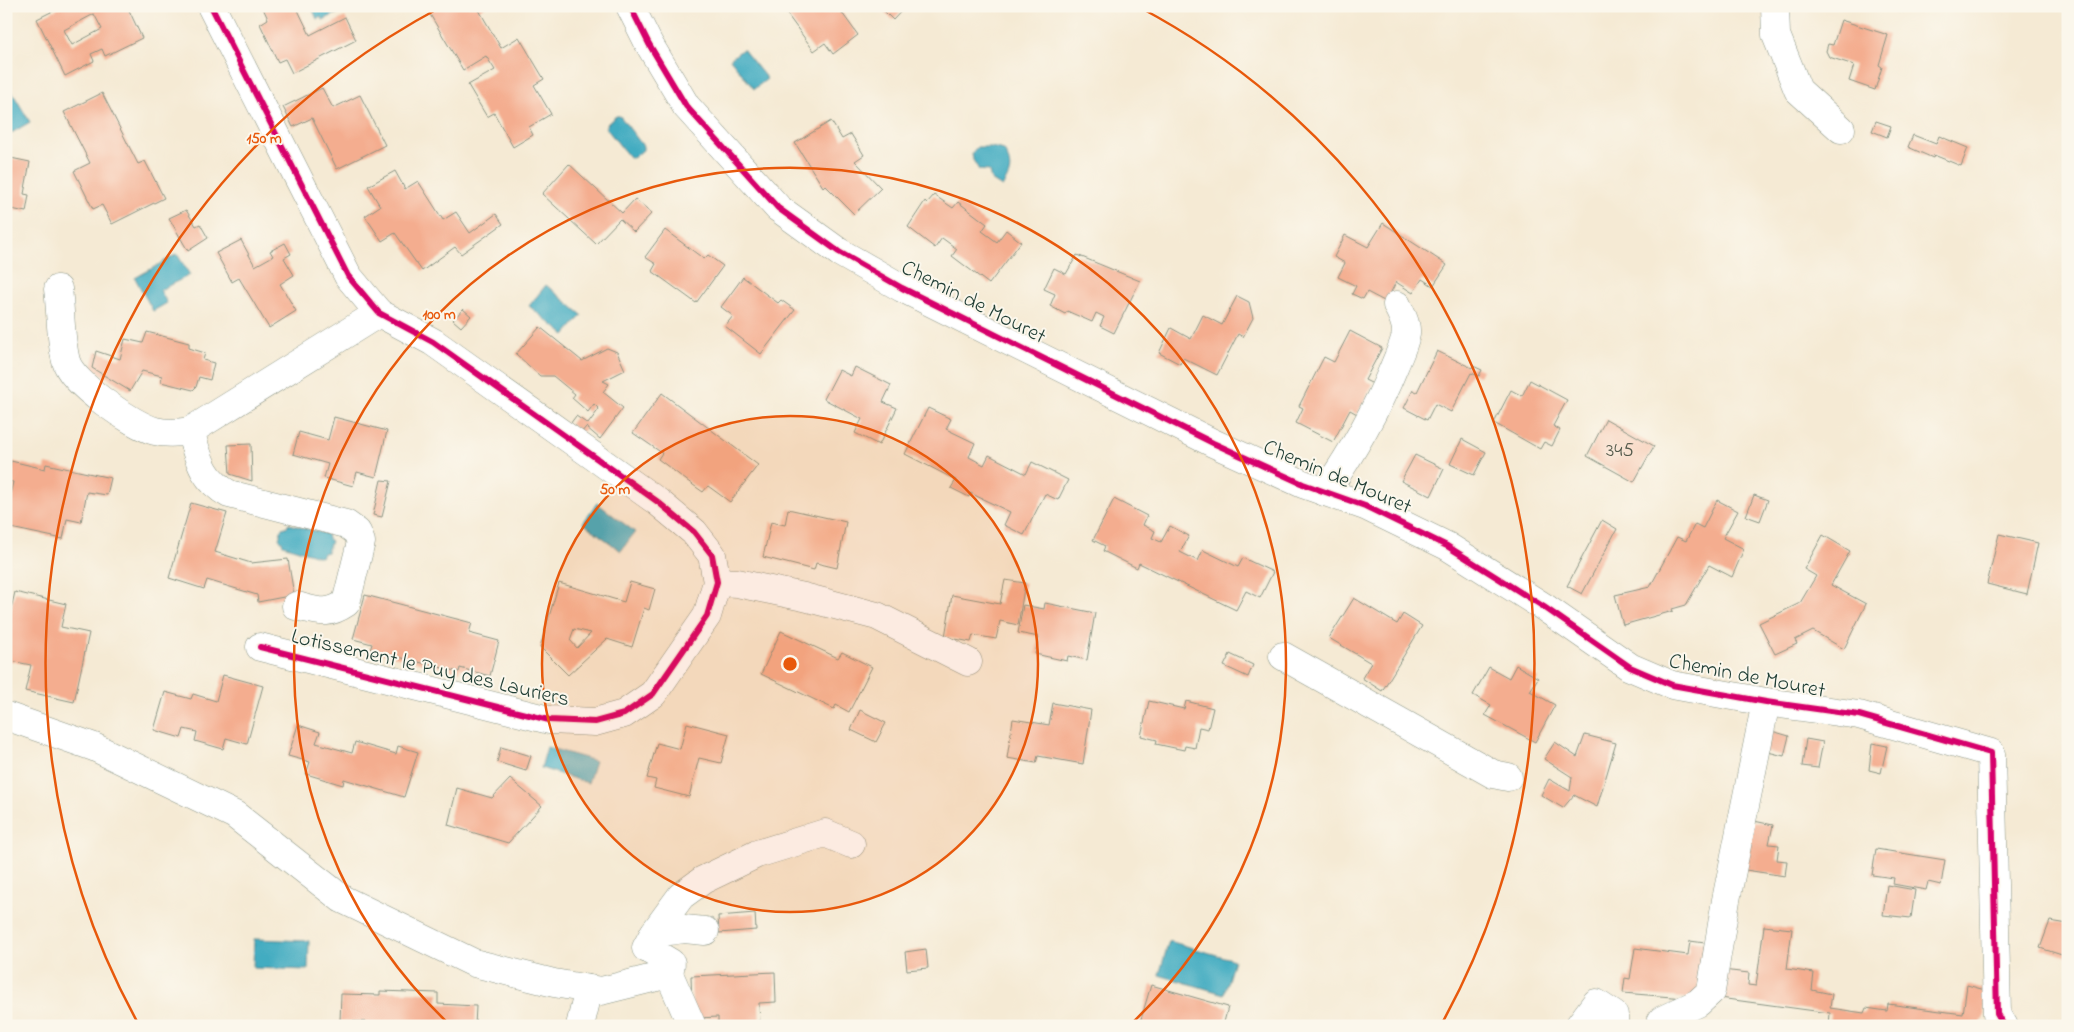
<svg xmlns="http://www.w3.org/2000/svg" width="2074" height="1032" font-family="'Indie Flower',sans-serif">
<rect width="100%" height="100%" fill="#fbf7ec"/>
<filter id="ink" filterUnits="userSpaceOnUse"><feTurbulence type="fractalNoise" baseFrequency=".02" numOctaves="2"/><feDisplacementMap in="SourceGraphic" scale="10" xChannelSelector="R" yChannelSelector="G"/><feConvolveMatrix kernelMatrix="1 2 1 2 8 2 1 2 1" color-interpolation-filters="sRGB"/></filter>
<filter id="wash" filterUnits="userSpaceOnUse"><feTurbulence type="fractalNoise" baseFrequency=".0096" numOctaves="4" result="noise"/><feDisplacementMap in="SourceGraphic" scale="20" xChannelSelector="R" yChannelSelector="G"/><feGaussianBlur stdDeviation="1.12" result="paint"/><feColorMatrix in="noise" values="0 0 0 0 0 0 0 0 0 0 0 0 0 0 0 0 0 1.4 0 .05"/><feComposite in="paint" operator="in"/></filter>
<g filter="url(#wash)">
<rect width="100%" height="100%" fill="#f5ead4"/>
<g fill="#42acc1" stroke="#30747a">
<polygon points="316,6 352,6 323,20 321,17 317,19 313,10 316,8"/>
<polygon points="743,49 767,79 754,89 730,59"/>
<polygon points="6,82 30,122 8,135 6,132"/>
<polygon points="616,116 620,116 643,146 643,150 633,158 629,157 606,128 607,124"/>
<path d="M 977,147 L 991,147 L 1004,150 C 1012,166 1012,172 1002,187 L 991,180 L 989,171 L 979,170 L 973,160 L 972,153 Z"/>
<polygon points="177,254 190,275 160,290 167,303 153,311 135,278"/>
<polygon points="546,285 582,315 565,335 529,306"/>
<polygon points="597,503 635,532 621,551 583,523"/>
<polygon points="289,524 327,534 328,539 331,541 327,552 323,553 321,557 283,545 282,541 279,539 282,528 286,527"/>
<polygon points="547,747 595,761 588,783 541,768"/>
<polygon points="254,939 309,941 308,970 253,968"/>
<polygon points="1169,941 1234,960 1224,994 1159,975"/>
</g>
<g id="blocks">
<g fill="#f4ad8f" fill-rule="evenodd">
<path d="M 63,6 L 127,6 L 142,38 L 105,56 L 102,49 L 91,54 L 94,61 L 65,76 L 37,19 ZM 94,14 L 102,29 L 72,45 L 64,30 Z"/>
<polygon points="262,6 296,6 310,35 345,17 356,40 292,73 285,59 278,62 260,24 268,19"/>
<polygon points="425,6 486,6 479,10 501,48 519,37 544,79 534,85 551,114 529,127 533,135 513,147 494,113 487,117 468,85 495,70 486,56 463,70"/>
<polygon points="781,6 837,6 858,35 833,54 825,43 814,51"/>
<polygon points="887,6 906,6 893,20 883,10"/>
<polygon points="1841,20 1888,35 1879,65 1882,67 1875,90 1849,81 1854,65 1829,57 1826,51 1828,44 1833,45"/>
<polygon points="322,88 333,108 360,95 385,145 337,169 312,118 293,127 283,107"/>
<polygon points="102,93 138,164 145,161 164,198 112,224 102,205 93,209 74,171 90,163 64,112"/>
<polygon points="831,121 842,139 851,134 864,155 855,161 881,188 854,214 825,185 823,187 795,143"/>
<polygon points="1876,121 1891,126 1887,137 1872,131"/>
<polygon points="1913,135 1936,144 1939,136 1968,148 1961,166 1934,155 1933,158 1908,147"/>
<polygon points="6,157 30,162 24,194 29,195 26,212 6,208"/>
<polygon points="569,164 622,213 635,199 652,213 634,232 620,219 596,244 542,194"/>
<polygon points="395,171 405,189 418,181 443,220 456,212 470,233 496,214 503,224 461,254 455,247 422,271 395,233 382,241 365,216 380,206 368,186"/>
<polygon points="934,195 953,208 958,202 987,224 982,231 997,242 1006,230 1021,242 989,284 952,256 957,249 942,238 935,248 908,227 925,201 927,203"/>
<polygon points="186,210 196,226 200,224 208,238 188,251 169,218"/>
<polygon points="1383,223 1447,265 1433,286 1422,279 1413,293 1396,282 1386,302 1367,292 1363,299 1352,294 1356,286 1338,277 1345,263 1334,257 1345,235 1368,247"/>
<polygon points="665,230 704,259 708,255 723,266 696,303 652,271 656,264 645,257"/>
<polygon points="241,240 255,266 273,256 270,251 285,243 291,254 284,258 294,275 280,284 296,311 269,328 239,278 232,282 216,253"/>
<polygon points="1077,255 1140,281 1114,333 1100,326 1104,317 1096,313 1092,322 1067,311 1065,314 1050,306 1055,294 1044,289 1054,268 1066,274"/>
<polygon points="743,277 778,303 781,300 795,310 761,354 725,326 733,316 721,307"/>
<polygon points="1237,296 1249,302 1253,318 1243,337 1238,334 1217,375 1183,358 1180,364 1159,353 1171,328 1191,339 1203,315 1222,325"/>
<polygon points="463,309 471,316 461,327 453,320"/>
<polygon points="540,327 582,361 607,348 617,352 625,370 603,381 609,384 603,392 623,408 600,439 586,427 581,433 570,424 576,416 588,424 599,409 594,404 588,412 572,398 575,394 553,376 540,376 516,354"/>
<polygon points="1350,331 1382,348 1365,380 1373,384 1357,414 1350,410 1333,442 1296,423 1303,408 1299,406 1324,357 1334,362"/>
<polygon points="147,332 189,343 189,348 205,353 203,360 214,363 210,380 199,377 196,387 193,390 161,382 162,376 142,371 130,391 92,368 96,351 120,359 125,339 143,343"/>
<polygon points="1437,351 1472,368 1473,366 1482,370 1479,376 1471,373 1451,412 1435,404 1427,420 1404,408 1413,390 1417,392"/>
<polygon points="855,367 891,385 883,402 897,408 879,445 855,433 862,419 824,399 839,370 851,376"/>
<polygon points="1530,380 1567,400 1553,426 1560,430 1552,446 1544,442 1540,449 1494,423 1511,390 1522,396"/>
<polygon points="662,393 758,465 730,502 708,486 703,492 686,480 658,459 662,453 633,433"/>
<polygon points="928,408 951,419 946,429 975,443 969,457 984,465 989,455 1026,474 1032,462 1068,480 1058,500 1045,494 1024,535 1004,525 1010,512 970,493 969,497 951,488 956,480 905,454"/>
<polygon points="334,417 387,431 376,477 357,472 353,486 324,478 328,464 293,454 299,432 328,440"/>
<polygon points="1606,419 1654,446 1634,482 1587,456"/>
<polygon points="1462,439 1486,452 1474,475 1450,464"/>
<polygon points="251,444 252,481 230,474 228,445"/>
<polygon points="1415,455 1444,469 1431,496 1401,481"/>
<polygon points="11,461 45,469 46,464 111,478 107,495 87,492 81,522 67,519 63,539 6,527 6,511 13,482 7,481"/>
<polygon points="381,480 391,481 382,517 373,515"/>
<polygon points="1754,495 1768,500 1760,521 1746,516"/>
<polygon points="1114,499 1147,516 1143,525 1155,531 1152,538 1161,542 1170,526 1189,536 1180,552 1198,561 1203,550 1238,567 1243,558 1273,572 1260,598 1246,591 1236,610 1139,563 1137,568 1103,551 1105,546 1093,540"/>
<polygon points="1717,500 1738,511 1723,538 1744,549 1732,577 1709,565 1686,605 1672,609 1673,611 1623,625 1615,595 1650,587 1677,537 1686,541 1695,524 1703,528"/>
<polygon points="191,503 227,513 215,552 251,563 288,559 294,595 258,602 257,595 207,580 204,589 169,578"/>
<polygon points="788,509 846,522 837,568 816,563 814,570 763,557 771,522 785,525"/>
<polygon points="1602,520 1617,529 1582,594 1567,586"/>
<polygon points="1999,534 2038,543 2027,594 1987,584"/>
<polygon points="1823,535 1850,551 1831,585 1866,604 1844,649 1813,631 1795,640 1797,644 1775,654 1759,623 1800,603 1816,576 1804,569"/>
<polygon points="1005,580 1025,583 1018,625 1000,621 996,639 973,635 971,642 945,637 952,595 1000,604"/>
<path d="M 630,582 L 655,589 L 649,610 L 644,608 L 632,647 L 607,639 L 568,675 L 540,647 L 559,583 L 624,602 ZM 574,629 L 591,633 L 577,648 L 570,640 Z"/>
<polygon points="15,592 66,604 61,627 89,633 74,702 25,691 31,665 6,660 6,630"/>
<polygon points="365,595 472,623 469,633 499,641 490,676 460,668 459,672 370,650 372,644 353,639"/>
<polygon points="1354,598 1397,624 1403,614 1422,626 1382,691 1362,678 1371,663 1329,638"/>
<polygon points="1045,603 1095,613 1087,660 1068,656 1067,661 1035,654 1039,637 1018,633 1023,605 1044,609"/>
<polygon points="781,631 838,658 842,652 872,667 849,712 836,705 834,709 761,674"/>
<polygon points="1230,654 1253,665 1248,677 1224,666"/>
<polygon points="1516,665 1538,678 1530,691 1555,705 1535,742 1485,715 1491,705 1473,695 1489,667 1509,678"/>
<polygon points="223,675 263,686 247,744 226,738 223,749 195,741 197,732 184,729 181,738 154,730 165,692 191,699 193,694 216,701"/>
<polygon points="1149,701 1184,709 1186,701 1213,708 1208,729 1199,727 1195,748 1185,746 1184,750 1156,744 1157,740 1141,736"/>
<polygon points="1053,703 1091,710 1083,764 1038,756 1036,763 1007,758 1013,719 1049,725"/>
<polygon points="860,710 886,723 876,742 851,730"/>
<polygon points="687,723 729,734 721,763 699,758 689,797 654,788 656,780 647,778 657,743 680,749"/>
<polygon points="298,725 320,732 316,743 352,753 355,742 396,754 398,746 418,752 404,797 344,779 343,785 306,774 310,762 288,756"/>
<polygon points="1765,729 1789,736 1784,756 1760,750"/>
<polygon points="1585,735 1616,743 1597,807 1574,795 1563,808 1541,795 1549,779 1570,791 1572,777 1544,759 1555,742 1577,757"/>
<polygon points="1806,739 1823,742 1818,768 1802,766"/>
<polygon points="1872,743 1887,746 1881,773 1869,770"/>
<polygon points="501,747 531,756 526,771 497,762"/>
<polygon points="510,779 542,806 508,843 448,825 457,788 492,798"/>
<polygon points="1754,821 1773,825 1769,844 1779,845 1777,860 1787,861 1785,876 1739,869"/>
<polygon points="1876,849 1945,860 1941,885 1928,882 1926,890 1893,884 1894,878 1872,875"/>
<polygon points="1887,885 1915,890 1911,918 1883,915"/>
<polygon points="755,913 756,930 719,933 718,916"/>
<polygon points="2050,921 2068,924 2068,957 2040,948"/>
<polygon points="1764,926 1792,929 1787,969 1814,973 1812,990 1832,994 1830,1008 1864,1013 1866,1008 1887,1011 1888,1004 1963,1014 1967,985 1985,990 1984,1017 1980,1026 1829,1026 1830,1013 1719,998 1722,970 1749,973 1748,985 1756,986"/>
<polygon points="1690,941 1705,943 1696,999 1623,993 1625,978 1630,979 1635,948 1688,955"/>
<polygon points="926,949 928,968 907,970 905,952"/>
<polygon points="775,972 776,1002 759,1003 760,1026 718,1026 718,1017 698,1018 692,1006 691,976"/>
<polygon points="1151,985 1228,1007 1223,1026 1139,1026"/>
<polygon points="380,991 438,993 438,1004 476,1006 475,1026 366,1026 366,1022 340,1021 341,994 380,995"/>
</g>
</g>
</g>
<g filter="url(#ink)">
<use href="#blocks" fill-opacity="0" stroke="#8a9484" stroke-width="1"/>
<g fill="none" stroke-linecap="round" stroke-linejoin="round">
<defs>
<g id="minor">
<polyline points="211,6 348,276 379,313 433,342 658,502 694,532 712,555 717,582 707,616 653,694 624,714 595,722 549,720 260,647"/>
<polyline points="630,6 649,44 686,106 778,208 839,252 902,288 1213,443 1303,484 1365,506 1447,546 1544,607 1630,667 1672,685 1766,702 1859,715 1991,753 1997,1014 2004,1026"/>
<polyline points="1775,6 1776,35 1798,90 1841,129"/>
<path d="M 58,289 C 61,312 60,338 66,361 C 72,384 133,425 155,431 C 167,434 178,433 190,431 L 379,313"/>
<path d="M 190,431 C 199,459 202,479 229,494 L 346,524 L 357,532 L 361,542 L 346,603 C 327,616 318,611 296,606"/>
<path d="M 1325,492 C 1352,453 1376,411 1394,367 C 1398,357 1404,345 1406,334 C 1407,323 1401,314 1397,305"/>
<polyline points="717,582 737,583 804,597 877,616 968,662"/>
<polyline points="1283,656 1493,774 1508,777"/>
<polyline points="6,716 94,747 235,815 342,899 474,963 554,983 589,989 580,1026"/>
<polyline points="654,933 681,896 703,880 757,854 825,833 851,844"/>
<polyline points="669,974 671,963 646,948 654,933 684,929 705,931"/>
<polyline points="589,989 601,991 669,974 692,1026"/>
<polyline points="1579,1026 1596,1003 1614,1015 1614,1026"/>
<polyline points="1659,1026 1662,1020 1698,1003 1711,991 1726,900 1766,702"/>
</g>
</defs>
<use href="#minor" stroke="#8a9484" stroke-width="29"/>
<use href="#minor" stroke="#fff" stroke-width="28"/>
<defs>
<g id="cycleway">
<polyline points="211,6 348,276 379,313 433,342 658,502 694,532 712,555 717,582 707,616 653,694 624,714 595,722 549,720 260,647"/>
<polyline points="630,6 649,44 686,106 778,208 839,252 902,288 1213,443 1303,484 1365,506 1447,546 1544,607 1630,667 1672,685 1766,702 1859,715 1991,753 1997,1014 2004,1026"/>
</g>
</defs>
<use href="#cycleway" stroke="#fbf7ec" stroke-width="9"/>
<use href="#cycleway" stroke="#d6006c" stroke-width="6"/>
</g>
</g>
<circle cx="790" cy="664" r="248" fill="#e8590c" fill-opacity=".12"/>
<g fill="none" stroke="#e8590c" stroke-width="2.5">
<circle cx="790" cy="664" r="248"/>
<path d="M449 1024A496 496 0 1 1 1131 1024"/>
<path d="M139 1025A744 744 0 0 1 441 7M1139 7A744 744 0 0 1 1441 1025"/>
</g>
<g text-anchor="middle" dominant-baseline="central" stroke-width="4" stroke-linejoin="round" paint-order="stroke">
<g font-size="20" fill="#54594b">
<text x="1620" y="451">345</text>
</g>
<g font-size="22" fill="#1f3d34" stroke="#fbf7ec">
<text transform="translate(973 303) rotate(27)">Chemin de Mouret</text>
<text transform="translate(1337 478) rotate(23)">Chemin de Mouret</text>
<text transform="translate(430 669) rotate(13)">Lotissement le Puy des Lauriers</text>
<text transform="translate(1747 677) rotate(11)">Chemin de Mouret</text>
</g>
</g>
<circle cx="790" cy="664" r="8" fill="#e8590c" stroke="#fbf7ec" stroke-width="2.5"/>
<g font-size="15" text-anchor="middle" font-weight="bold" fill="#e8590c" stroke="#fbf7ec" stroke-width="4" stroke-linejoin="round" paint-order="stroke">
<text x="264" y="143">150 m</text>
<text x="439" y="319">100 m</text>
<text x="615" y="494">50 m</text>
</g>
<rect width="2074" height="1032" fill="none" stroke="#fbf7ec" stroke-width="25"/>
</svg>
